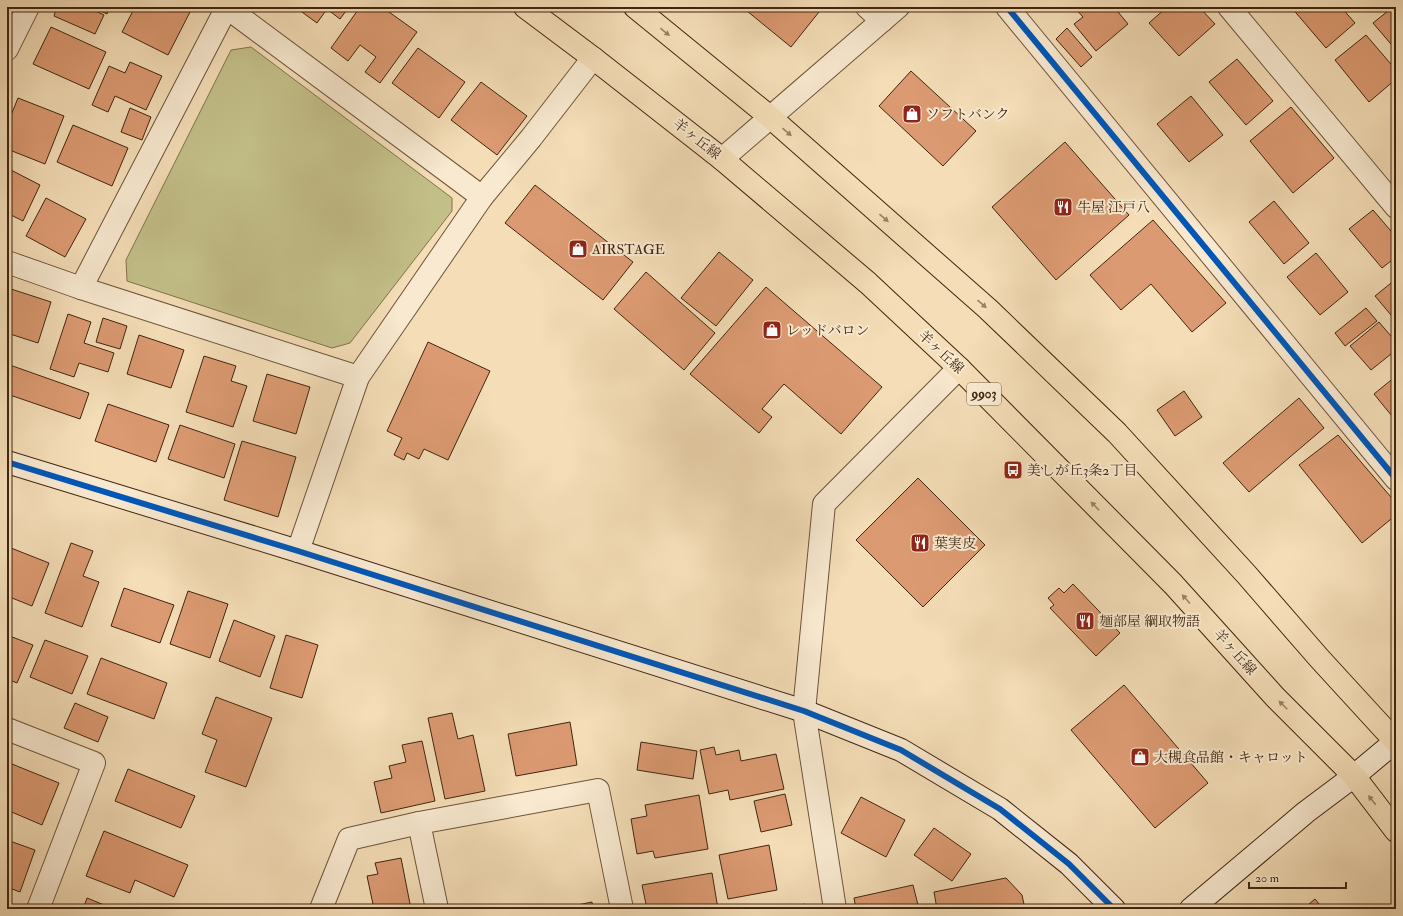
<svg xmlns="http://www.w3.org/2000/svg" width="1403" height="916" font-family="'IM FELL Double Pica','Noto Serif JP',serif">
<rect width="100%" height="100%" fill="#f4ddb7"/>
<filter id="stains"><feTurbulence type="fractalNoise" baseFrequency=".005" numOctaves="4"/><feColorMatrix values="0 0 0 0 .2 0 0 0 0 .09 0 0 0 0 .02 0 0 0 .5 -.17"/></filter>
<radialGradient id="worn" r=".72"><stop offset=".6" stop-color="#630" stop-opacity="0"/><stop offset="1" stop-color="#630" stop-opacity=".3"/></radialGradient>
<polygon fill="#c3bf89" stroke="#82724c" points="251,47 452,198 452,211 350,343 332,348 127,281 126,260 231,50"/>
<g fill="#dc9a72" stroke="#412510">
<polygon points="57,7 87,7 104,15 95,34 54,16"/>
<polygon points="92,7 110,7 107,14"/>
<polygon points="135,7 179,7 190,12 168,55 122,32"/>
<polygon points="295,7 349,7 340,19 327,9 317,23"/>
<polygon points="360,7 382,7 417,32 380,83 365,72 376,57 360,45 348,61 331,48"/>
<polygon points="750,7 823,7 791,47 747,11"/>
<polygon points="1074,7 1114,7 1128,24 1096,51 1074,24 1083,17"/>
<polygon points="1167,7 1199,7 1215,24 1179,56 1149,23"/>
<polygon points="1291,7 1341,7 1355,23 1326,48"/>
<polygon points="1393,7 1396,7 1396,50 1373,23"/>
<polygon points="51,27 106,52 89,89 33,64"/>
<polygon points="1067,28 1092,57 1081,67 1056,39"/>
<polygon points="1366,35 1396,70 1396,79 1369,102 1335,60"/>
<polygon points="418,48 465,82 439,118 392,83"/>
<polygon points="1237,59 1273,101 1246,125 1209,82"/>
<polygon points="130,62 162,76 146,110 115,96 108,112 92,105 109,66 125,73"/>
<polygon points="911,71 976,131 943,166 879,106"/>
<polygon points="481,82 527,116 497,155 451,120"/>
<polygon points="1191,96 1223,135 1189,162 1157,124"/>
<polygon points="18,98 64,116 45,164 7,149 7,125"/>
<polygon points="1291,107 1334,158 1293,193 1250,141"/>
<polygon points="130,108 151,117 142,140 121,132"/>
<polygon points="73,125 128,148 112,186 57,162"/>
<polygon points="1065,142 1129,215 1056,280 992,207"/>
<polygon points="7,168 40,185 23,221 7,213"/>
<polygon points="535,185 633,262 603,300 505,223"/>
<polygon points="46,198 86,219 65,257 26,236"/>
<polygon points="1274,201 1309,243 1284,264 1249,222"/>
<polygon points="1373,210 1396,237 1396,257 1382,268 1349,229"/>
<polygon points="1153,220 1226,303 1192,332 1151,284 1121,310 1090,275"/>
<polygon points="719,252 753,280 716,326 681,298"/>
<polygon points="1316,253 1348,292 1320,315 1287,277"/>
<polygon points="646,272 715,333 684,370 614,309"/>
<polygon points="1396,279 1396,321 1375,296"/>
<polygon points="766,287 882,387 841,434 784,384 762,409 772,417 759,433 690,374"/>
<polygon points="8,288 51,302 38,343 7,333"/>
<polygon points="1366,308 1377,321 1345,346 1335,333"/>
<polygon points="68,314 91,322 84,343 114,353 108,372 79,363 74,377 50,369"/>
<polygon points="103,318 127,326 120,349 96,342"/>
<polygon points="1379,322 1396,342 1396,350 1371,370 1350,346"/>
<polygon points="139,335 184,350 171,388 127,374"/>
<polygon points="428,342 490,371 448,460 424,449 419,459 407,453 404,460 394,455 402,438 387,431"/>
<polygon points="204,356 236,366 231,381 247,386 233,427 186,412"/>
<polygon points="7,364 89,393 80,419 7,394"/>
<polygon points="267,374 310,387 296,434 253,421"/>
<polygon points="1396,376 1396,421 1374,394"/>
<polygon points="1184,391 1202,417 1175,436 1157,410"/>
<polygon points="1299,398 1324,428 1249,492 1223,463"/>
<polygon points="108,404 169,425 156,462 95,441"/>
<polygon points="180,425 235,444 224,478 168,459"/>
<polygon points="1338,435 1396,503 1396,515 1362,543 1299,465"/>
<polygon points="242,441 296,457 278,517 224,500"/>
<polygon points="918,478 985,545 923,607 856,540"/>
<polygon points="71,543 93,551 83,576 99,582 82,627 45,613"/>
<polygon points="11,548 49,563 32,606 7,596 7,557"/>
<polygon points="1073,584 1120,633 1096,656 1050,608 1054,605 1048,598 1059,588 1064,593"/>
<polygon points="124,588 174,605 160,643 111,626"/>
<polygon points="188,591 228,604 210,658 170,644"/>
<polygon points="234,620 275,636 260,677 219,661"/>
<polygon points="7,635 33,645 17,683 7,679"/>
<polygon points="286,635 318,645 302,698 270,688"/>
<polygon points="45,640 88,656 72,694 30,677"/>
<polygon points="101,658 167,683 154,719 87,694"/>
<polygon points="1124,685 1208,783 1155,828 1071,730"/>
<polygon points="216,697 272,718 246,787 205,772 217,740 202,734"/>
<polygon points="75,703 108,717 98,742 64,728"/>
<polygon points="452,713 458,739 473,735 485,791 445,799 428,718"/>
<polygon points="570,722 577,765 516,776 508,734"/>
<polygon points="422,741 435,801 381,813 374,782 392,778 389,766 406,762 402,745"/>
<polygon points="641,742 697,751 693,779 637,770"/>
<polygon points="714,747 716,755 739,750 741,761 776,754 784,789 730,800 728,790 709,794 700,750"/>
<polygon points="7,762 59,783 42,825 7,810"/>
<polygon points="128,769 195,796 181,828 115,801"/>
<polygon points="785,794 792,825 761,832 754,801"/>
<polygon points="699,795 708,849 655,858 653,851 637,854 631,819 647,816 645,805"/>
<polygon points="861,797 905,820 886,857 841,833"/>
<polygon points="934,828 971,854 952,881 914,855"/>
<polygon points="104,831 188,865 174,897 135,880 130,893 86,876"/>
<polygon points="7,840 35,850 20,892 7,887"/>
<polygon points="769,845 777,890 728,899 719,855"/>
<polygon points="401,858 411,909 374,909 367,876 378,874 375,863"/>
<polygon points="712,873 718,909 647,909 642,885"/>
<polygon points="1006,878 1022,895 1025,909 937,909 934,892"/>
<polygon points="913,885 919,909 856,909 854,898"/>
<polygon points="87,898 114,909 83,909"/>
<polygon points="1315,899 1323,909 1303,909"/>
<polygon points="592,902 593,909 558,909"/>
<polygon points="805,904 806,909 783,909"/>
</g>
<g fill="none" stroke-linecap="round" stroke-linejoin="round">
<defs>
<g id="street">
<polyline points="226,7 482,197"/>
<polyline points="867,7 882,21"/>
<polyline points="1007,7 1396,479"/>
<polyline points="1229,7 1396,207"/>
<polyline points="7,49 28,7"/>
<polyline points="722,159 898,7"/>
<polyline points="7,262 81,288 358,377"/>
<polyline points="81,288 227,7"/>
<polyline points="298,551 358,377 482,197 531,138 593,58"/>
<polyline points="7,729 94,763 38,909"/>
<polyline points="419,823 437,909"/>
<polyline points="321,909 349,839 419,823 598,790 622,909"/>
<polyline points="835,909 804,711 824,504 959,368"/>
</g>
<g id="secondary">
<polyline points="7,462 298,551 804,711 901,750 1000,809 1069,864 1114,909"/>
<polyline points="1191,909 1306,812 1354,776 1396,741"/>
</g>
<g id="primary">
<polyline points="525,7 593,58 722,159 868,283 959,368 1173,584 1275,697 1354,776 1396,831"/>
<polyline points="635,7 770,117 988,309 1117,433 1246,574 1319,658 1396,742"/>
</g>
</defs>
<use href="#street" stroke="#6e533a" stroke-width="24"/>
<use href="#secondary" stroke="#412510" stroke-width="24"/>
<use href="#primary" stroke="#412510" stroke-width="24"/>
<use href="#street" stroke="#f8e9d0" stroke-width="22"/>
<use href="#secondary" stroke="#f8e9d0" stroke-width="22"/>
<use href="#primary" stroke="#f4ddb7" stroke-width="22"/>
<defs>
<g id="cycleway">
<polyline points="1007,7 1396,479"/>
<polyline points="7,462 298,551 804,711 901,750 1000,809 1069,864 1114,909"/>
</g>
</defs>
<use href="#cycleway" stroke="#f8e9d0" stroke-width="8"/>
<use href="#cycleway" stroke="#0057b8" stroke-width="6"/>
</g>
<defs><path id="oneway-solid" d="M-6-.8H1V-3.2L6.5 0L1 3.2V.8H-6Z"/></defs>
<g fill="#9a8164">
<use href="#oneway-solid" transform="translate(665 32) rotate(39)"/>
<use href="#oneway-solid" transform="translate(787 132) rotate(41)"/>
<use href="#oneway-solid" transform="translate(884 218) rotate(41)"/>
<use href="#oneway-solid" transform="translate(982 304) rotate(41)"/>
<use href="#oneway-solid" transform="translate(1095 506) rotate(-135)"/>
<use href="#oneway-solid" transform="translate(1186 599) rotate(-132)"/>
<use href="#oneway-solid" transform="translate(1283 705) rotate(-135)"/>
<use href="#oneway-solid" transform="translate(1372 800) rotate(-128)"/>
</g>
<defs>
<symbol id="shop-square" viewBox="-11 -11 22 22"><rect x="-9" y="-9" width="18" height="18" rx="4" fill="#8f2418" stroke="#f8e9d0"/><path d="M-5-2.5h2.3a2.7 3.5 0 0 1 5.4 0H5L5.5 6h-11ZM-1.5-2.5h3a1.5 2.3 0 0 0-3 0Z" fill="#fff"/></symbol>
<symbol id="restaurant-square" viewBox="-11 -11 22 22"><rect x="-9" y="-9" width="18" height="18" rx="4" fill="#8f2418" stroke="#f8e9d0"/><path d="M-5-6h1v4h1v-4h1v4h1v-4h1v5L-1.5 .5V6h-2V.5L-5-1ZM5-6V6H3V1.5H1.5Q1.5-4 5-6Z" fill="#fff"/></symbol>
<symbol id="bus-square" viewBox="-11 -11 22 22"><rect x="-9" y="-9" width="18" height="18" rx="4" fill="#8f2418" stroke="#f8e9d0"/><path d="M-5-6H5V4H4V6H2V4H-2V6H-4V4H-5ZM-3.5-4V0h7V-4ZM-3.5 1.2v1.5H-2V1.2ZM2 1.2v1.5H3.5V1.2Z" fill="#fff"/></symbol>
</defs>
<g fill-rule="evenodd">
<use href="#shop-square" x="901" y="103" width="22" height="22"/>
<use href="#restaurant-square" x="1052" y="196" width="22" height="22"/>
<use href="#shop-square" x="567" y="238" width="22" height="22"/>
<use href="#shop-square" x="761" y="319" width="22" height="22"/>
<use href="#bus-square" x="1002" y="459" width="22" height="22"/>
<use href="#restaurant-square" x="909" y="532" width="22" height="22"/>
<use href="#restaurant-square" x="1074" y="610" width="22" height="22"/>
<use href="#shop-square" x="1129" y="746" width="22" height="22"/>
</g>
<g text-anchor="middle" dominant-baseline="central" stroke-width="4" stroke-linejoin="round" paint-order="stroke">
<rect fill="#f8e9d0" stroke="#78604a" stroke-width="1" x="967" y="383" width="34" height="22" rx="3"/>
<g font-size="13" font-weight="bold" fill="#412510">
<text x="984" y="394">9903</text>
</g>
<g font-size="14" fill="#412510" stroke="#f8e9d0" text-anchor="start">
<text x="926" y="114">ソフトバンク</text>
<text x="1077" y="207">牛屋 江戸八</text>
<text x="592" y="249">AIRSTAGE</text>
<text x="786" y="330">レッドバロン</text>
<text x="1027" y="470">美しが丘3条2丁目</text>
<text x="934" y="543">葉実皮</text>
<text x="1099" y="621">麺部屋 綱取物語</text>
<text x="1154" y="757">大槻食品館・キャロット</text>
</g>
<g font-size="14" fill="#412510" stroke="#f8e9d0">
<text transform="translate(697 139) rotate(38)">羊ヶ丘線</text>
<text transform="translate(941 352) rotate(43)">羊ヶ丘線</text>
<text transform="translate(1235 652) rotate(48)">羊ヶ丘線</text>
</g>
</g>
<rect width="1403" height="916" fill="none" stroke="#f4ddb7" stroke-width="24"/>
<rect x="8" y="8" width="1387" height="900" fill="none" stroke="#412510" stroke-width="2"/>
<rect x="12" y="12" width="1379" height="892" fill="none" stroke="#412510"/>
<path d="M1249 882v6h97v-6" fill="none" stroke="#412510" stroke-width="2"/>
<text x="1255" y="882" font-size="12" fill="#412510" stroke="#f8e9d0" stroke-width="3" paint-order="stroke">20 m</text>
<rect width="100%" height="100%" filter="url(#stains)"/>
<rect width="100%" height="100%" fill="url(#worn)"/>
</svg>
